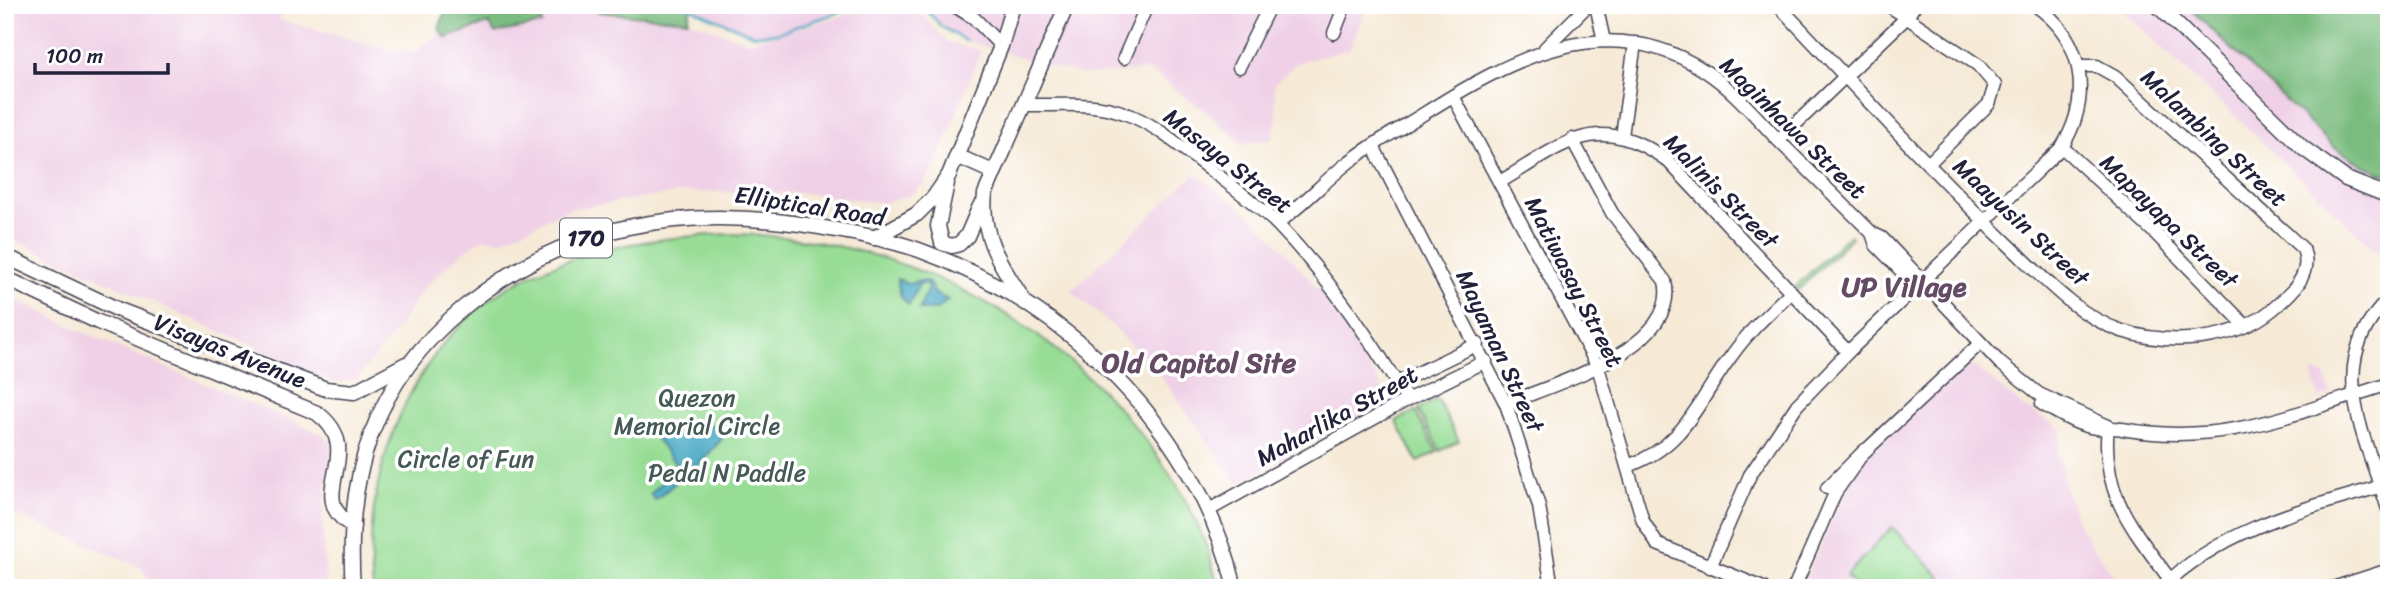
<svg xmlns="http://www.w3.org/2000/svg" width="2394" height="593" font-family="Sriracha,sans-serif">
<rect width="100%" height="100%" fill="#fff"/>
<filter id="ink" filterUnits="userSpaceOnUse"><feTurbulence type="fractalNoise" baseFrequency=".0143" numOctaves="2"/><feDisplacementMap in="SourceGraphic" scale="14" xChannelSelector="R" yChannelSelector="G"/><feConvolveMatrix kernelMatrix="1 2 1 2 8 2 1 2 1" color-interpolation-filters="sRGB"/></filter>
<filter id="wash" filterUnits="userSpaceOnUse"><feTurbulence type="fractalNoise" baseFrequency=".00686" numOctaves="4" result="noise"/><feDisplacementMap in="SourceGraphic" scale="28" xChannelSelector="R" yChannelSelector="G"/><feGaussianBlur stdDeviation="1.57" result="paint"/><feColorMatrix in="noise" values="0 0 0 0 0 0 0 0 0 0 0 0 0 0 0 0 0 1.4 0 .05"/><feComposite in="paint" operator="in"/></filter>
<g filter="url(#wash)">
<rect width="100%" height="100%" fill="#f6ead7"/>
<g fill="#efd0e6">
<polygon points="5,5 283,5 279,20 388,49 417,51 438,34 569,5 603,5 688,20 748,42 883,5 913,5 947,42 981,51 936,165 924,183 909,196 884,203 803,193 685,192 569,209 502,240 484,238 462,253 423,288 396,331 357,378 336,383 5,236"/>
<polygon points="684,5 861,5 777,33 754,35"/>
<polygon points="921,5 1367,5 1350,49 1296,63 1274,84 1277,119 1271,140 1241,143 1205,111 1149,70 1083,75 1053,67 966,41 942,27"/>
<polygon points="2116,5 2389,5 2389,263 2256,136"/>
<polygon points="1195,174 1243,209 1268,232 1323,294 1390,400 1238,483 1162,378 1115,328 1071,291"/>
<polygon points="5,294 79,330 324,435 332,446 322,516 326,588 155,588 139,566 5,510"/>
<polygon points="1969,362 2025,408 2061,428 2058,452 2065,488 2079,526 2114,577 2102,588 1829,588 1806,578 1855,468"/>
<polygon points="2312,372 2325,375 2331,394 2319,398"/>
</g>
<g fill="#98dd96" stroke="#5d8068" stroke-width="2">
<path d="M 730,234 C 893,236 1047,312 1147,442 C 1181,486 1207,533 1218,588 L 373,588 C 359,465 419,324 537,272 C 599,245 663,237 730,234 Z"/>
<polygon points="1850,234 1852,237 1798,290 1795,287"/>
<polygon points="1437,399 1459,441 1440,451 1418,410"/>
<polygon points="1415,411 1437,452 1418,462 1396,421"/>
<polygon points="1892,527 1951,588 1859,588 1846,576"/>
</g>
<g fill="#7abc7f" stroke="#4e6f5d" stroke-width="2">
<polygon points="457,5 540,5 542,24 495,33 489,23 446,38 439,29 446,8"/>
<polygon points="596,5 691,5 688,20 598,12"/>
<polygon points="2186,5 2389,5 2389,176 2361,164 2333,146"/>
</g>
<g fill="#44a7c3" stroke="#33647f" stroke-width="2">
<polygon points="897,279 910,284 916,281 928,281 935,294 948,300 936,310 919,310 928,288 927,284 919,284 909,305 901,297"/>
<polygon points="728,423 728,432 703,460 655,500 650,494 678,467 656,439 660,430"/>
</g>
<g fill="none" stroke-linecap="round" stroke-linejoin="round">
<g stroke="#44a7c3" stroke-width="2.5">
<polyline points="684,5 754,35 777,33 861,5"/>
<polyline points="922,5 942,27 966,41"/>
</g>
</g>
</g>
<g filter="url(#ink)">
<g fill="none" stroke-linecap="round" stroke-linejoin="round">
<defs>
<g id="minor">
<polyline points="953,5 974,18 1001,46"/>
<polyline points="1596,5 1604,41"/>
<path d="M 1778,5 C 1856,87 1931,171 2013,249 C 2044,279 2079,317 2122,331 C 2171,346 2233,342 2273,309 C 2292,293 2313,274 2303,249 L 2115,76 L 2097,66 L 2079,66"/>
<polyline points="1888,5 1978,65 1995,85 1989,104 1928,164"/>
<polyline points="1334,33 1345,5"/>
<polyline points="1545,48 1588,5"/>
<polyline points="1124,58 1147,5"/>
<polyline points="1239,67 1270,5"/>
<polyline points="1453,96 1598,367 1643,521 1657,544 1763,588"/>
<path d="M 1024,105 C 1057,106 1092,101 1124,113 C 1153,123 1176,143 1199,161 C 1226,182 1254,201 1278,225 C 1328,277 1370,338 1407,400"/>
<polyline points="1622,136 1635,43"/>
<polyline points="1779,140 1907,17 1915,5"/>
<polyline points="1373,146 1506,404 1539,506 1552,588"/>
<polyline points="2062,147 2155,233 2246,326"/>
<path d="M 1500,182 C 1564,144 1596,110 1667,160 L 1848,352"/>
<path d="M 1277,224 C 1301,206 1322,184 1345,165 C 1370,145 1398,130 1425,113 C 1512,58 1607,7 1705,71 C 1733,89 1755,116 1778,140 C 1809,171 1841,202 1872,233 L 1882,238 L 2000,363 L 2039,394 L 2108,426"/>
<polyline points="1872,233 1876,245 1922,292"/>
<path d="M 2389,299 C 2321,363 2367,439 2389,512"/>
<polyline points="1397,383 1478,344"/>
<path d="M 1506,404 C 1552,384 1681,349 1665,281 L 1612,213 L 1572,139"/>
<path d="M 2042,404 C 2058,413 2078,426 2096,428 C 2105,429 2113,427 2122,429 C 2225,447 2293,413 2389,384"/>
<path d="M 2108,426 C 2100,498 2137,533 2176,588"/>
<polyline points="1860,456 1974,349"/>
<path d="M 1628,466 C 1687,445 1698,400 1732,355 C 1749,331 1770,312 1791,292"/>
<polyline points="1209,510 1407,400 1486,361"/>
<path d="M 1710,567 L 1750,475 L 1797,405 L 1848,352 L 2062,147 C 2092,98 2085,39 2035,5"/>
<polyline points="1794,588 1835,493 1865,450 1827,488"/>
<path d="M 2161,588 C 2224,527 2308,508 2389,484"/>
<polyline points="2333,588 2389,570"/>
</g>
<g id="major">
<polyline points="2157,5 2303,148 2346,179 2389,196"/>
<polyline points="957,156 993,172"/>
<polyline points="947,183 938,226 942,243 952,246 959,244 967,236 980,206"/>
<polyline points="874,238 917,214 934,197 949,175 1001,46 1013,5"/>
<polyline points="5,256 119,310 326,389 354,392 406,364"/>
<path d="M 5,278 L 98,322 L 317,413 C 370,452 301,497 353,526"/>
<path d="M 1024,301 C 1002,266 980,237 985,194 L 1067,5"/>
<path d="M 353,588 C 345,474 374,382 463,308 C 567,222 684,205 813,226 C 848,232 885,238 919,250 C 1068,303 1198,432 1235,588"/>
</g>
</defs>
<use href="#minor" stroke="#424052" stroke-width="15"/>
<use href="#major" stroke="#424052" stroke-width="17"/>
<use href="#minor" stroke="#fff" stroke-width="12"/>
<use href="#major" stroke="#fff" stroke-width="14"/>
</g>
</g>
<g text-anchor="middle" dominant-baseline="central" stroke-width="7" stroke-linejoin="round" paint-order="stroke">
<rect fill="#fff" stroke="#646476" stroke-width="2" x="560" y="218.5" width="52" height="39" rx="5"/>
<g font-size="23" font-weight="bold" fill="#22223b">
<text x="586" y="238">170</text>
</g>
<g font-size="24" fill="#22223b" stroke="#fff">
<text transform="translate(1793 128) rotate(44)">Maginhawa Street</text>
<text transform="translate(2214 138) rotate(43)">Malambing Street</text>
<text transform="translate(1228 161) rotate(38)">Masaya Street</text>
<text transform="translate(1721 191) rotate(45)">Malinis Street</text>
<text transform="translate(810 206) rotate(9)">Elliptical Road</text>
<text transform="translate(2169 221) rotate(44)">Mapayapa Street</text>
<text transform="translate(2021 222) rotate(43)">Maayusin Street</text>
<text transform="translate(1574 282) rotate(63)">Matiwasay Street</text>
<text transform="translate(230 351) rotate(22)">Visayas Avenue</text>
<text transform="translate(1500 351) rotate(65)">Mayaman Street</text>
<text transform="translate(1337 416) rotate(-29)">Maharlika Street</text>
</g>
<g font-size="24" fill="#455a56" stroke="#fff">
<text x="697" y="398">Quezon<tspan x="697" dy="28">Memorial Circle</tspan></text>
<text x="466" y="459">Circle of Fun</text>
<text x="727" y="473">Pedal N Paddle</text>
</g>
<g font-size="28" font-weight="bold" fill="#644c65" stroke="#fff">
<text x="1904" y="286">UP Village</text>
<text x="1199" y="362">Old Capitol Site</text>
</g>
</g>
<rect width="2394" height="593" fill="none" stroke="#fff" stroke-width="28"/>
<path d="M35 63v10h133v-10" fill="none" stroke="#22223b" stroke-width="3.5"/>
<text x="46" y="63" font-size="21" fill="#22223b" stroke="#ffffff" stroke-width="5" paint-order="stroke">100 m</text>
</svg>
